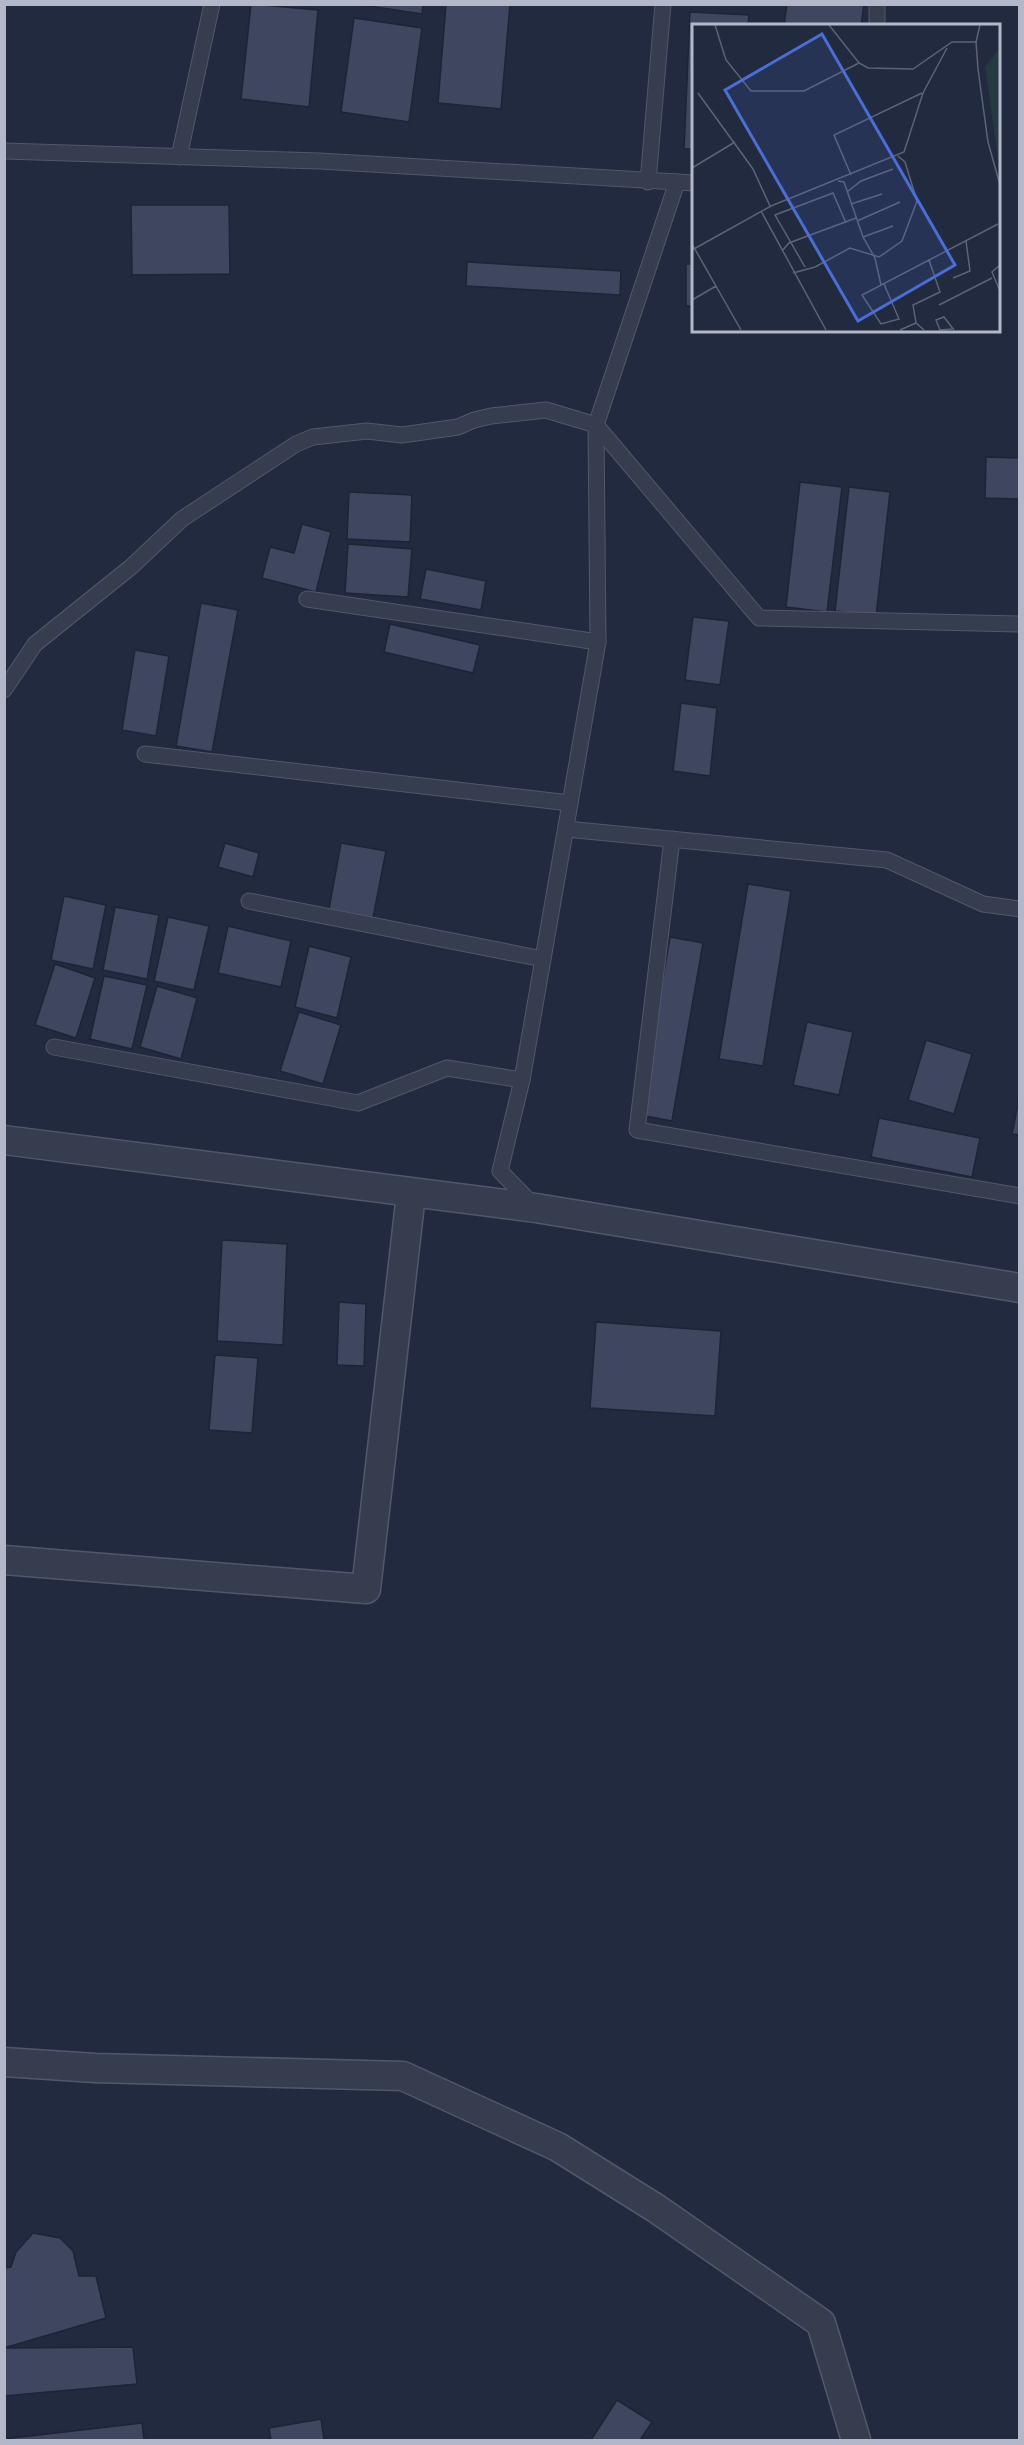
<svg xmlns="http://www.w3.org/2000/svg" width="1024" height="2445" font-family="Roboto,sans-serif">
<rect width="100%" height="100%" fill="#222a3f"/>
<g fill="#3e4660" stroke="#1e2436" stroke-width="1.5">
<polygon points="251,4 318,10 309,107 241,99"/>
<polygon points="356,4 423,4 422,14"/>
<polygon points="446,4 510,4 501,109 438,103"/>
<polygon points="787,4 864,4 861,26 784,26"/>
<polygon points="690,12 749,15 748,26 694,26 694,149 684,149"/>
<polygon points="354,18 422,28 409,122 341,112"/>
<polygon points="131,205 229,205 230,274 132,275"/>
<polygon points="467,262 621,271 620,295 466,286"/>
<rect x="686" y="264" width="8" height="42"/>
<polygon points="986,457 1020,458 1020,499 985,498"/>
<polygon points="800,482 842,487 827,612 786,607"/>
<polygon points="849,487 890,492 876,616 835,611"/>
<polygon points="349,492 412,495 410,542 347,539"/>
<polygon points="302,524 331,532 316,592 262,578 270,547 294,553"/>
<polygon points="348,544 412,549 408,597 345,593"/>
<polygon points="426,569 486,581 481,610 420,599"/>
<polygon points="201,603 238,610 212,752 176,746"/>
<polygon points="693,617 729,621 720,685 685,680"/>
<polygon points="390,624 480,645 473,673 384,652"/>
<polygon points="135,650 169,656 156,736 122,730"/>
<polygon points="681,703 717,708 710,776 673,771"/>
<polygon points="225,843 259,853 253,877 218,867"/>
<polygon points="341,843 386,851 373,918 329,909"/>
<polygon points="748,884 791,891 763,1066 719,1059"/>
<polygon points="64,896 106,905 93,969 51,960"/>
<polygon points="115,907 159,915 147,979 103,970"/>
<polygon points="168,917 209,926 194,990 154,981"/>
<polygon points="228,926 291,941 281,987 218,973"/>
<polygon points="670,937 703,943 672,1121 640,1115"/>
<polygon points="309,946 351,957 337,1018 295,1007"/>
<polygon points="55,964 95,978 76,1038 35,1025"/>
<polygon points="104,976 147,985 132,1049 90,1039"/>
<polygon points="157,986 197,998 181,1059 140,1047"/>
<polygon points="299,1012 341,1025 323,1084 280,1071"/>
<polygon points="807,1022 853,1032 839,1095 793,1085"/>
<polygon points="926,1040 972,1054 954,1114 908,1100"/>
<polygon points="1020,1094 1020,1135 1012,1134"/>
<polygon points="879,1118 980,1138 972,1177 871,1157"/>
<polygon points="222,1240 287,1244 283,1345 217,1341"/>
<polygon points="339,1302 366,1304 364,1366 337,1365"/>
<polygon points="596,1322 721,1331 715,1416 590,1408"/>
<polygon points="215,1355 258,1358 252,1433 209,1430"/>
<polygon points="33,2233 60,2238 73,2251 79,2276 96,2276 106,2318 4,2348 4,2268 11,2267 16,2252"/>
<polygon points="133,2347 137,2384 4,2396 4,2348"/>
<polygon points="617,2400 652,2422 640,2440 591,2440"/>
<polygon points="321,2419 324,2440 271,2440 269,2428"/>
<polygon points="142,2423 144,2440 4,2440 4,2439"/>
</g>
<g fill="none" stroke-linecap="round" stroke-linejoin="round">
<defs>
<g id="lane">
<polyline points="877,26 877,4"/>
<polyline points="4,151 320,161 694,183"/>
<polyline points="179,157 212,4"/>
<polyline points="648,182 663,4"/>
<polyline points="307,599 598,642"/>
<polyline points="4,690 35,644 131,567 182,519 296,444 313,437 367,431 402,435 458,427 474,420 491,416 546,410 596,425 759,618 1020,624"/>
<polyline points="145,754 570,803"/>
<polyline points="566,829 887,860 983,904 1020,909"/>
<polyline points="672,839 637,1130 1020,1196"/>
<polyline points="249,901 543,959"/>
<polyline points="54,1047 358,1103 447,1068 522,1080"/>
<polyline points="534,1206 500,1171 522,1080 598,642 596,425 677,182"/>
</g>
<g id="street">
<polyline points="4,1140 536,1208 1020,1288"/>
<polyline points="4,1560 366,1589 411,1194"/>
<polyline points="4,2062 95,2068 403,2076 558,2147 657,2209 821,2323 856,2440"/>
</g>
</defs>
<use href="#lane" stroke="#52586a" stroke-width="17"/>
<use href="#street" stroke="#52586a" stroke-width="31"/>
<use href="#lane" stroke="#363d4f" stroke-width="15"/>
<use href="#street" stroke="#363d4f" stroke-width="28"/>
</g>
<g transform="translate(692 24)">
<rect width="308" height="308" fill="#222a3f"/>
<path d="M 307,25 L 307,142 L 293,43 Z" fill="#243940"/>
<path fill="none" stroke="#5c6377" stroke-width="1.5" d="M 23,1 L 34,36 L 59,67 L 112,67 L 167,39M 137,1 L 167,39 L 176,44 L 221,45 L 260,18 L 284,18M 288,1 L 284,18 L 286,45 L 296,118 L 308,161M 6,69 L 61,145 L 78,182M 0,144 L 43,118M 159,151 L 142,111 L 230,69M 146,157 L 152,158 L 171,213 L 183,234 L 189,261M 155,168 L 169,157 L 201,145M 159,180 L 190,170M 69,187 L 134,306M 165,197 L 208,178M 171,213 L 201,202M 0,220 L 49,306M 0,226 L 79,182 L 212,128 L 231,69 L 255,24M 90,227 L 97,219 L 164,194M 308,241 L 300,248 L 308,267M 113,243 L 83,191 L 141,169 L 154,199M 101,249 L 123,243 L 158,224 L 187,233 L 210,217 L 225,177 L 213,138 L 206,132M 261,254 L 278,247 L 274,217M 192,260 L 207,295 L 189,300 L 170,271 L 306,200M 0,276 L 24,262M 247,281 L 300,254M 224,299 L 221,281 L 248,268 L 237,236M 260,305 L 248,306 L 244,296 L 252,293 L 262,306M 208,306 L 224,299 L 232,306"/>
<path fill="#4a6ed4" fill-opacity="0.15" stroke="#4a6ed4" stroke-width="3" d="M 130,10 L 263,241 L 166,297 L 33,66 Z"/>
<rect width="308" height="308" fill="none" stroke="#b2b8ca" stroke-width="3"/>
</g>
<rect width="1024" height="2445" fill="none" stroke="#b2b8ca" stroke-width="12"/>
</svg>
